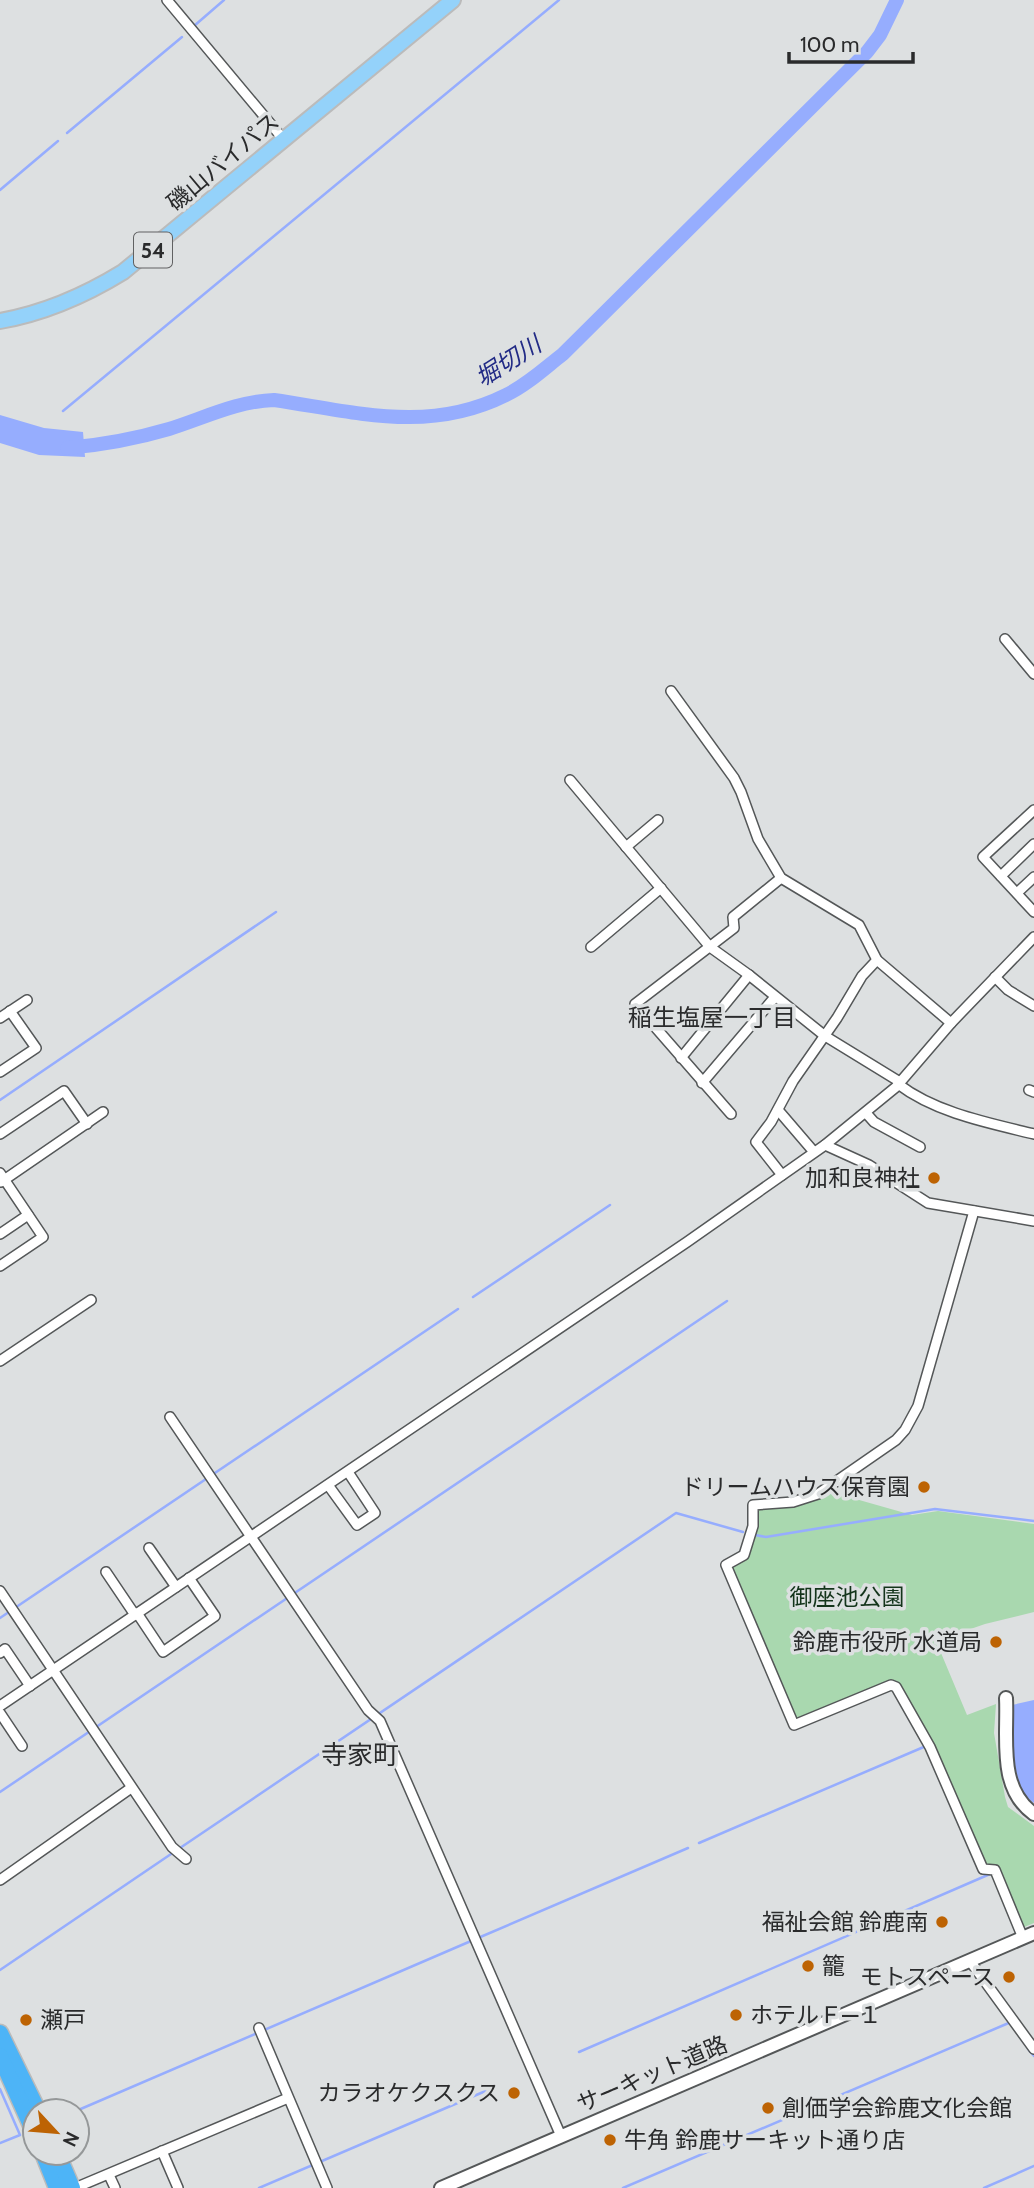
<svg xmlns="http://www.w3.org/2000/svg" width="1034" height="2188" font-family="Cabin,'Noto Sans JP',sans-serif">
<rect width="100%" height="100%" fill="#dde0e1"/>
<path fill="#a9d8af" d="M 831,1492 L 912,1515 L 938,1511 L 1034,1524 L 1034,1612 L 985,1624 L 936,1641 L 967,1715 L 996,1704 L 994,1733 L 1005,1797 L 1008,1807 L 1034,1826 L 1034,1923 L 1022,1928 L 997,1867 L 984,1864 L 899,1684 L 799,1721 L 794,1718 L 729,1568 C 734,1566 741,1563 745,1560 C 755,1550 757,1524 757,1511 L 760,1509 L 810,1502 Z"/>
<g fill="#96adfe">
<polygon points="0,415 44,428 83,432 85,457 39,455 0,443"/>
<polygon points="1034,1700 1034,1803 1022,1794 1014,1768 1012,1705"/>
</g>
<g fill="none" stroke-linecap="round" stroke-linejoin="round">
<g stroke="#96adfe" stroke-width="2.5">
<polyline points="194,26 224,0"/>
<polyline points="67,133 182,37"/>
<polyline points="0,190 58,141"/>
<polyline points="63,411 559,0"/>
<polyline points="0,1100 276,912"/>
<polyline points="473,1297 610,1205"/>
<polyline points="755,1535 766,1537 935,1509 1034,1521"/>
<polyline points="0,1618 458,1309"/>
<polyline points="0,1792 727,1301"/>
<polyline points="699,1843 926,1746"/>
<polyline points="180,1848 676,1513 743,1532"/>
<polyline points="478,1938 688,1848"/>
<polyline points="0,1970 174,1852"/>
<polyline points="1029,2050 1034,2056"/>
<polyline points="579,2052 990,1874"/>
<polyline points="0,2089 20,2135 0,2143"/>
<polyline points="76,2111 471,1941"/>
<polyline points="259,2188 488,2090"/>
<polyline points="623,2188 1011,2022 1012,2024"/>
<polyline points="984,2188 1034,2166"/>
</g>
<path stroke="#96adfe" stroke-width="14" d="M 67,448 C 102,445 135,439 169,429 C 204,418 238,401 274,400 C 356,412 428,434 506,395 C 527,385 545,368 563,354 L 867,52 L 880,35 L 897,0"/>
<defs>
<g id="street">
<polyline points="167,0 284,140"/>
<polyline points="1005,639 1034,674"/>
<polyline points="671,691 734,778 741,792 758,839 781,878 859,925 877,960 951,1023"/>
<polyline points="570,780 710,947 749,975 825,1036 900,1082"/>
<polyline points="1034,810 983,857 1034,912"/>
<polyline points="626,847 658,820"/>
<polyline points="1001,876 1034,844"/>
<polyline points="1017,893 1034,877"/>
<polyline points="591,947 661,888"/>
<polyline points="995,977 1008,990 1034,1006"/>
<polyline points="0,1018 27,1000"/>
<polyline points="681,1058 749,975"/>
<polyline points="0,1072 36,1048 10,1011"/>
<polyline points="702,1083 775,997"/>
<path d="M 898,1084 C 936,1113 989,1123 1034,1134"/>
<polyline points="1029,1090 1034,1092"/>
<polyline points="778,1110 814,1152"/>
<polyline points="866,1113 874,1122 920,1147"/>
<polyline points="731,1114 635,1004 734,928 733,917 781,878"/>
<polyline points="0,1134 64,1091 87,1124"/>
<polyline points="825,1145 869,1165 928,1203 1034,1221"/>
<polyline points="0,1173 43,1237 0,1266"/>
<polyline points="782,1175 756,1142 771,1122 793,1081 837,1018 862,976 877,960"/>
<polyline points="1,1182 103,1112"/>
<polyline points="974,1211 918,1406 905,1430 896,1440 818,1494 793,1502 753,1505 753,1526 744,1555 726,1565 794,1725 891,1685 896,1687 930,1747 983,1869 995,1870 1023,1938"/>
<polyline points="0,1234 28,1215"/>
<polyline points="0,1361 91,1300"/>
<polyline points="170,1417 368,1710 380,1721 561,2136"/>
<polyline points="328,1485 357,1525 375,1513 348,1472"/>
<polyline points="149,1548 176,1587"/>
<polyline points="106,1572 135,1615"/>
<polyline points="0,1591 172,1847 186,1859"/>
<polyline points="137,1613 163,1652 215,1616 189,1578"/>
<polyline points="0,1653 5,1649 30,1686"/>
<polyline points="0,1706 687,1242 825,1145 896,1087 951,1023 1034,937"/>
<polyline points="0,1713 22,1746"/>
<polyline points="0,1880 131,1788"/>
<polyline points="970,1961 1034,2049"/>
<polyline points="259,2028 327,2188"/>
<polyline points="162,2151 178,2188"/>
<polyline points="109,2175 115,2188"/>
<polyline points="75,2188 288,2098"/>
</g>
<g id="secondary">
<path d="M 1006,1698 C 1008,1737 997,1788 1034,1814"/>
<polyline points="441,2188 1034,1933"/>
</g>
<path id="primary" d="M 0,321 C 45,313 84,296 123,272 L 453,0"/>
<g id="highway">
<polyline points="0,2033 38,2111"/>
<polyline points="0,2056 35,2134"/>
<polyline points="43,2153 57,2188"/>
<polyline points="57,2153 72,2188"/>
</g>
</defs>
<use href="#street" stroke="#545758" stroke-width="12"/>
<use href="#secondary" stroke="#545758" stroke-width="16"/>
<use href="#primary" stroke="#bbb" stroke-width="18"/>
<use href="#highway" stroke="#bbb" stroke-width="19"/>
<use href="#street" stroke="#fff" stroke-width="9"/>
<use href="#secondary" stroke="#fff" stroke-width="12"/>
<use href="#primary" stroke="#94d2fa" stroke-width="14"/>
<use href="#highway" stroke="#4db4f7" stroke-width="16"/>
</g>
<g fill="#bd6303" stroke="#dde0e1" stroke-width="2.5">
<circle cx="934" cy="1178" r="7"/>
<circle cx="924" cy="1487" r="7"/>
<circle cx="996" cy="1642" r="7"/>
<circle cx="942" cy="1922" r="7"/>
<circle cx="808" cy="1966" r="7"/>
<circle cx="1009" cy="1977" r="7"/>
<circle cx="736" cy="2015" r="7"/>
<circle cx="26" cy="2020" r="7"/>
<circle cx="514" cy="2093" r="7"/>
<circle cx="768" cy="2108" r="7"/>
<circle cx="610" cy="2140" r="7"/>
</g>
<g text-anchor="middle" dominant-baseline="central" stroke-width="7" stroke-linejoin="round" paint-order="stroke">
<rect fill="#dde0e1" stroke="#606162" stroke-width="2" x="134" y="232.5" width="38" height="35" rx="5"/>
<g font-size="21" font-weight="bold" fill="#2a2b2c">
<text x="153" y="250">54</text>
</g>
<g font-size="23" fill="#2a2b2c" stroke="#dde0e1">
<text transform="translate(223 162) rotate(-40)">磯山バイパス</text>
<text transform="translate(652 2074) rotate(-23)">サーキット道路</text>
</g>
<g font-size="23" fill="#2a2b2c" stroke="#dde0e1" text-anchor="end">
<text x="920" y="1178">加和良神社</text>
<text x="910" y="1487">ドリームハウス保育園</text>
<text x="982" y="1642">鈴鹿市役所 水道局</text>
<text x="928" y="1922">福祉会館 鈴鹿南</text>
<text x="822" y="1966" text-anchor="start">籠</text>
<text x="995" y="1977">モトスペース</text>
<text x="750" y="2015" text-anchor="start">ホテルＦ―１</text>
<text x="40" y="2020" text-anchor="start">瀬戸</text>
<text x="500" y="2093">カラオケクスクス</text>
<text x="782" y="2108" text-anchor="start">創価学会鈴鹿文化会館</text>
<text x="624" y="2140" text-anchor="start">牛角 鈴鹿サーキット通り店</text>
</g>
<g font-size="23" fill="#14341b" stroke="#dde0e1">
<text x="847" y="1597">御座池公園</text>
</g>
<g font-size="24" font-style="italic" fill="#222b86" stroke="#dde0e1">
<text transform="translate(508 361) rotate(-32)">堀切川</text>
</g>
<g font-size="24" fill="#2a2b2c" stroke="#dde0e1">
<text x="712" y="1017">稲生塩屋一丁目</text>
</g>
<g font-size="26" fill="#2a2b2c" stroke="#dde0e1">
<text x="360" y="1755">寺家町</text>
</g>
</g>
<g transform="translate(56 2132) rotate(116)"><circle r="33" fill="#dde0e1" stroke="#959899" stroke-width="2"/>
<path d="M0-5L12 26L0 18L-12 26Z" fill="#bd6303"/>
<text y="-10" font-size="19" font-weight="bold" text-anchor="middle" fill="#2a2b2c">N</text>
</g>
<path d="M789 52v10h124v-10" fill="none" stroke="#2a2b2c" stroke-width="3.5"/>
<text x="800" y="52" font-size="21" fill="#2a2b2c" stroke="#dde0e1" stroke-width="5" paint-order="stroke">100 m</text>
</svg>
